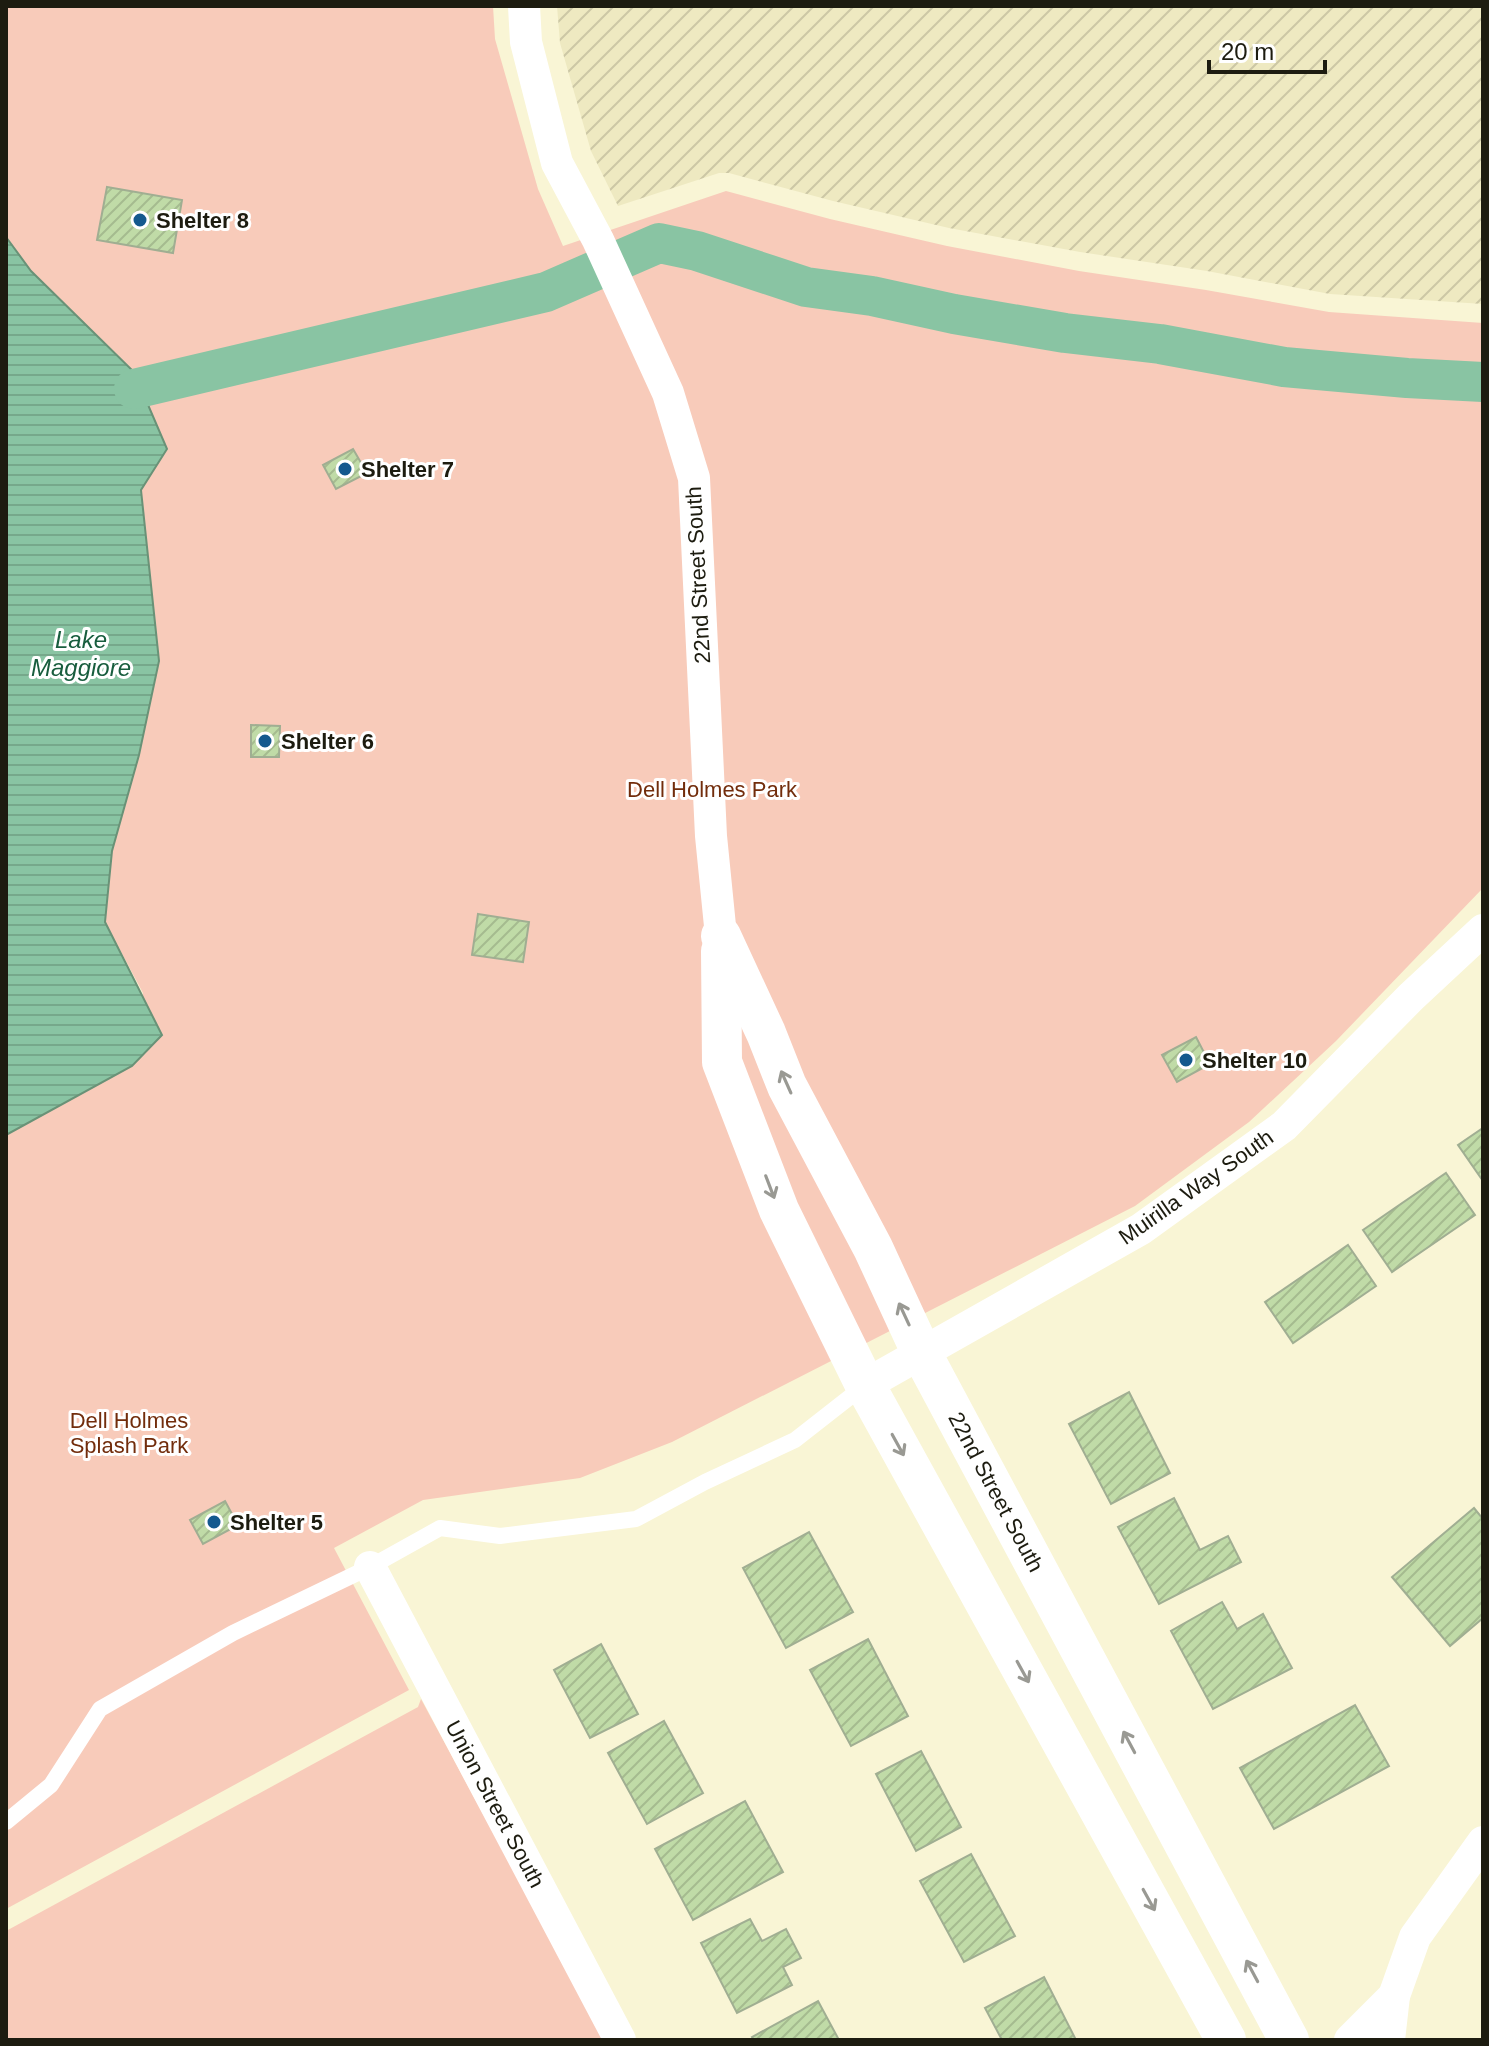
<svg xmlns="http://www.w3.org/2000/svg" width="1489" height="2046" font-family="Arial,sans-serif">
<defs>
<pattern id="industrial-furrows" width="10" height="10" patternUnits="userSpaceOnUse" patternTransform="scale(2)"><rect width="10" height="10" fill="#eee9c1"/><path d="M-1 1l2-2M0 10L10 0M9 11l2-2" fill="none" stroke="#ccc7a5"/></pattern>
<pattern id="water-rules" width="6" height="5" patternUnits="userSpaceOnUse" patternTransform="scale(2)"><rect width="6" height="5" fill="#89c4a3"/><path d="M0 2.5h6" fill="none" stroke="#76a88b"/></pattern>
<pattern id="building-hatch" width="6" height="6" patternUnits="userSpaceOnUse" patternTransform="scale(2)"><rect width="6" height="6" fill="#c0dba7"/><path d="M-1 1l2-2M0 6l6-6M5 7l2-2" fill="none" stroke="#a5bb8f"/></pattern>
</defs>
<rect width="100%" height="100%" fill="#f9f5d5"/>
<polygon fill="url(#industrial-furrows)" points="557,6 1483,6 1483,304 1330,294 1207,271 1080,252 949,228 833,201 729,173 719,173 618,206 591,151 560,43"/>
<g fill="#f8cbba">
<polygon points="6,6 493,6 495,39 538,189 563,246 726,191 830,219 947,246 1079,271 1206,290 1329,312 1483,323 1483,888 1336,1041 1249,1122 1135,1206 672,1442 580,1478 423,1500 334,1548 409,1690 6,1909 6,1135 132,1066 143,993 105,922 112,851 139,755 159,661 141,490 167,449 134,372 31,271 6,237"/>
<polygon points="421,1699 605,2040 6,2040 6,1931 418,1707"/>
</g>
<polygon fill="url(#water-rules)" stroke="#699277" stroke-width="2" points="6,237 31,271 134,372 167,449 141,490 159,661 139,755 112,851 105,922 162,1035 132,1066 6,1135"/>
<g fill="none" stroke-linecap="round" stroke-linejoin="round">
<polyline stroke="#89c4a3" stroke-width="40" points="134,389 546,292 659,243 697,251 806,287 872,296 954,314 1065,333 1160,344 1284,367 1407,378 1483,382"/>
</g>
<g fill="url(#building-hatch)" stroke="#a0ae92" stroke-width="2">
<polygon points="107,187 182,200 173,253 97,240"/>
<polygon points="353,449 367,473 336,489 323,465"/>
<polygon points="251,725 280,726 279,757 251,757"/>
<polygon points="478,914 529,922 523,962 472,955"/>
<polygon points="1196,1037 1210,1064 1177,1082 1162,1055"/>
<polygon points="1483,1128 1483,1181 1458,1145"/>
<polygon points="1446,1173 1475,1215 1392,1272 1363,1230"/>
<polygon points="1348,1245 1376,1286 1293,1343 1265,1302"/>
<polygon points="1129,1392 1170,1473 1111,1504 1069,1424"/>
<polygon points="1174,1498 1200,1550 1228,1536 1241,1562 1159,1604 1118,1527"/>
<polygon points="225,1501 238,1525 203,1544 190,1520"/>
<polygon points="1474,1508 1483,1519 1483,1618 1450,1646 1392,1577"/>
<polygon points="809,1532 853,1612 786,1648 743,1568"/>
<polygon points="1222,1602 1237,1629 1263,1614 1292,1668 1213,1709 1171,1631"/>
<polygon points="868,1639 908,1716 851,1746 810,1670"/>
<polygon points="601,1644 638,1714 590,1738 554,1670"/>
<polygon points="1355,1705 1389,1766 1274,1829 1240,1768"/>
<polygon points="664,1721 703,1793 647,1824 608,1753"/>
<polygon points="921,1751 961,1827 916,1851 876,1774"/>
<polygon points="745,1801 783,1872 693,1920 655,1849"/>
<polygon points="971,1854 1015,1936 964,1962 920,1881"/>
<polygon points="750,1919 762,1941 786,1929 801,1958 783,1967 792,1985 737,2013 701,1943"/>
<polygon points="1044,1977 1076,2040 1002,2040 985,2008"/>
<polygon points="818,2001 839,2040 754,2040 752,2037"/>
</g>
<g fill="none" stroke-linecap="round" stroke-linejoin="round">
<polyline stroke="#fff" stroke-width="16" points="6,1822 51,1785 100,1709 233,1633 370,1567 440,1528 500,1536 636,1519 705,1482 795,1440 864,1386"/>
<g stroke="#fff" stroke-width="32">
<polyline points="524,6 526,42 557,163 598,240 668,393 694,478 711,836 721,936"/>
<polyline points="865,1385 1141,1229 1284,1126 1411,997 1483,930"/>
<polyline points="370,1567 620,2040"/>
<polyline points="1350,2040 1394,1996"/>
<polyline points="1389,2040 1394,1996 1415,1937 1483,1842"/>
</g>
<g stroke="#fff" stroke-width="40">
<polyline points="721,936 766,1033 787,1086 873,1248 922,1354 1289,2040"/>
<polyline points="721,951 722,1062 779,1210 865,1385 1226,2040"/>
</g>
</g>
<defs><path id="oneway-shaft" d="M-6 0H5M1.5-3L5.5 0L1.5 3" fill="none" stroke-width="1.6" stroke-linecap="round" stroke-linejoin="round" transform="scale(2)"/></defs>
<g stroke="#999993">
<use href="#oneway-shaft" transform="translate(786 1082) rotate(-114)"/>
<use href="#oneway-shaft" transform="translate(770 1187) rotate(69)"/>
<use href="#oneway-shaft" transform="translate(904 1314) rotate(-115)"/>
<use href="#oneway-shaft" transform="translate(898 1445) rotate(61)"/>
<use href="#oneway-shaft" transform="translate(1023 1672) rotate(61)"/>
<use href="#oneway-shaft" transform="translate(1129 1742) rotate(-118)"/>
<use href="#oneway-shaft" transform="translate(1149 1900) rotate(61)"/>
<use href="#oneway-shaft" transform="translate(1252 1971) rotate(-118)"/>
</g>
<g fill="#14598e" stroke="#fff" stroke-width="3">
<circle cx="140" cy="220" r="8"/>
<circle cx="345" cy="469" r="8"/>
<circle cx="265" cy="741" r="8"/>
<circle cx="1186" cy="1060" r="8"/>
<circle cx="214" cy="1522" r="8"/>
</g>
<g text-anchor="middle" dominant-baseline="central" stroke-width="6" stroke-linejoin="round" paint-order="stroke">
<g font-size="22" font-weight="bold" fill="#1d1c10" stroke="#fff" text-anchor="start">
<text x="156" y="220">Shelter 8</text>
<text x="361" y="469">Shelter 7</text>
<text x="281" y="741">Shelter 6</text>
<text x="1202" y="1060">Shelter 10</text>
<text x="230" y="1522">Shelter 5</text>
</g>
<g font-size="22" fill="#1d1c10" stroke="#fff">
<text transform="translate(698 575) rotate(-93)">22nd Street South</text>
<text transform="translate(1196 1187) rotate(-35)">Muirilla Way South</text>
<text transform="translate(996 1492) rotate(62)">22nd Street South</text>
<text transform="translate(495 1804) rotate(62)">Union Street South</text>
</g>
<g font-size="22" fill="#722d0c" stroke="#fff">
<text x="712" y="789">Dell Holmes Park</text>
<text x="129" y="1420">Dell Holmes<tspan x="129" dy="25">Splash Park</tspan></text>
</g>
<g font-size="24" font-style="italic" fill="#185d3e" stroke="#fff">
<text x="81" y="639">Lake<tspan x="81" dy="28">Maggiore</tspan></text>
</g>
</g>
<rect width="1489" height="2046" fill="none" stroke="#1d1c10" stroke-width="16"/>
<path d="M1209 60v12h116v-12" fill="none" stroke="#1d1c10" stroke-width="4"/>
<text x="1221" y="60" font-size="24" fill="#1d1c10" stroke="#ffffff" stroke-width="6" paint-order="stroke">20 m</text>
</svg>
